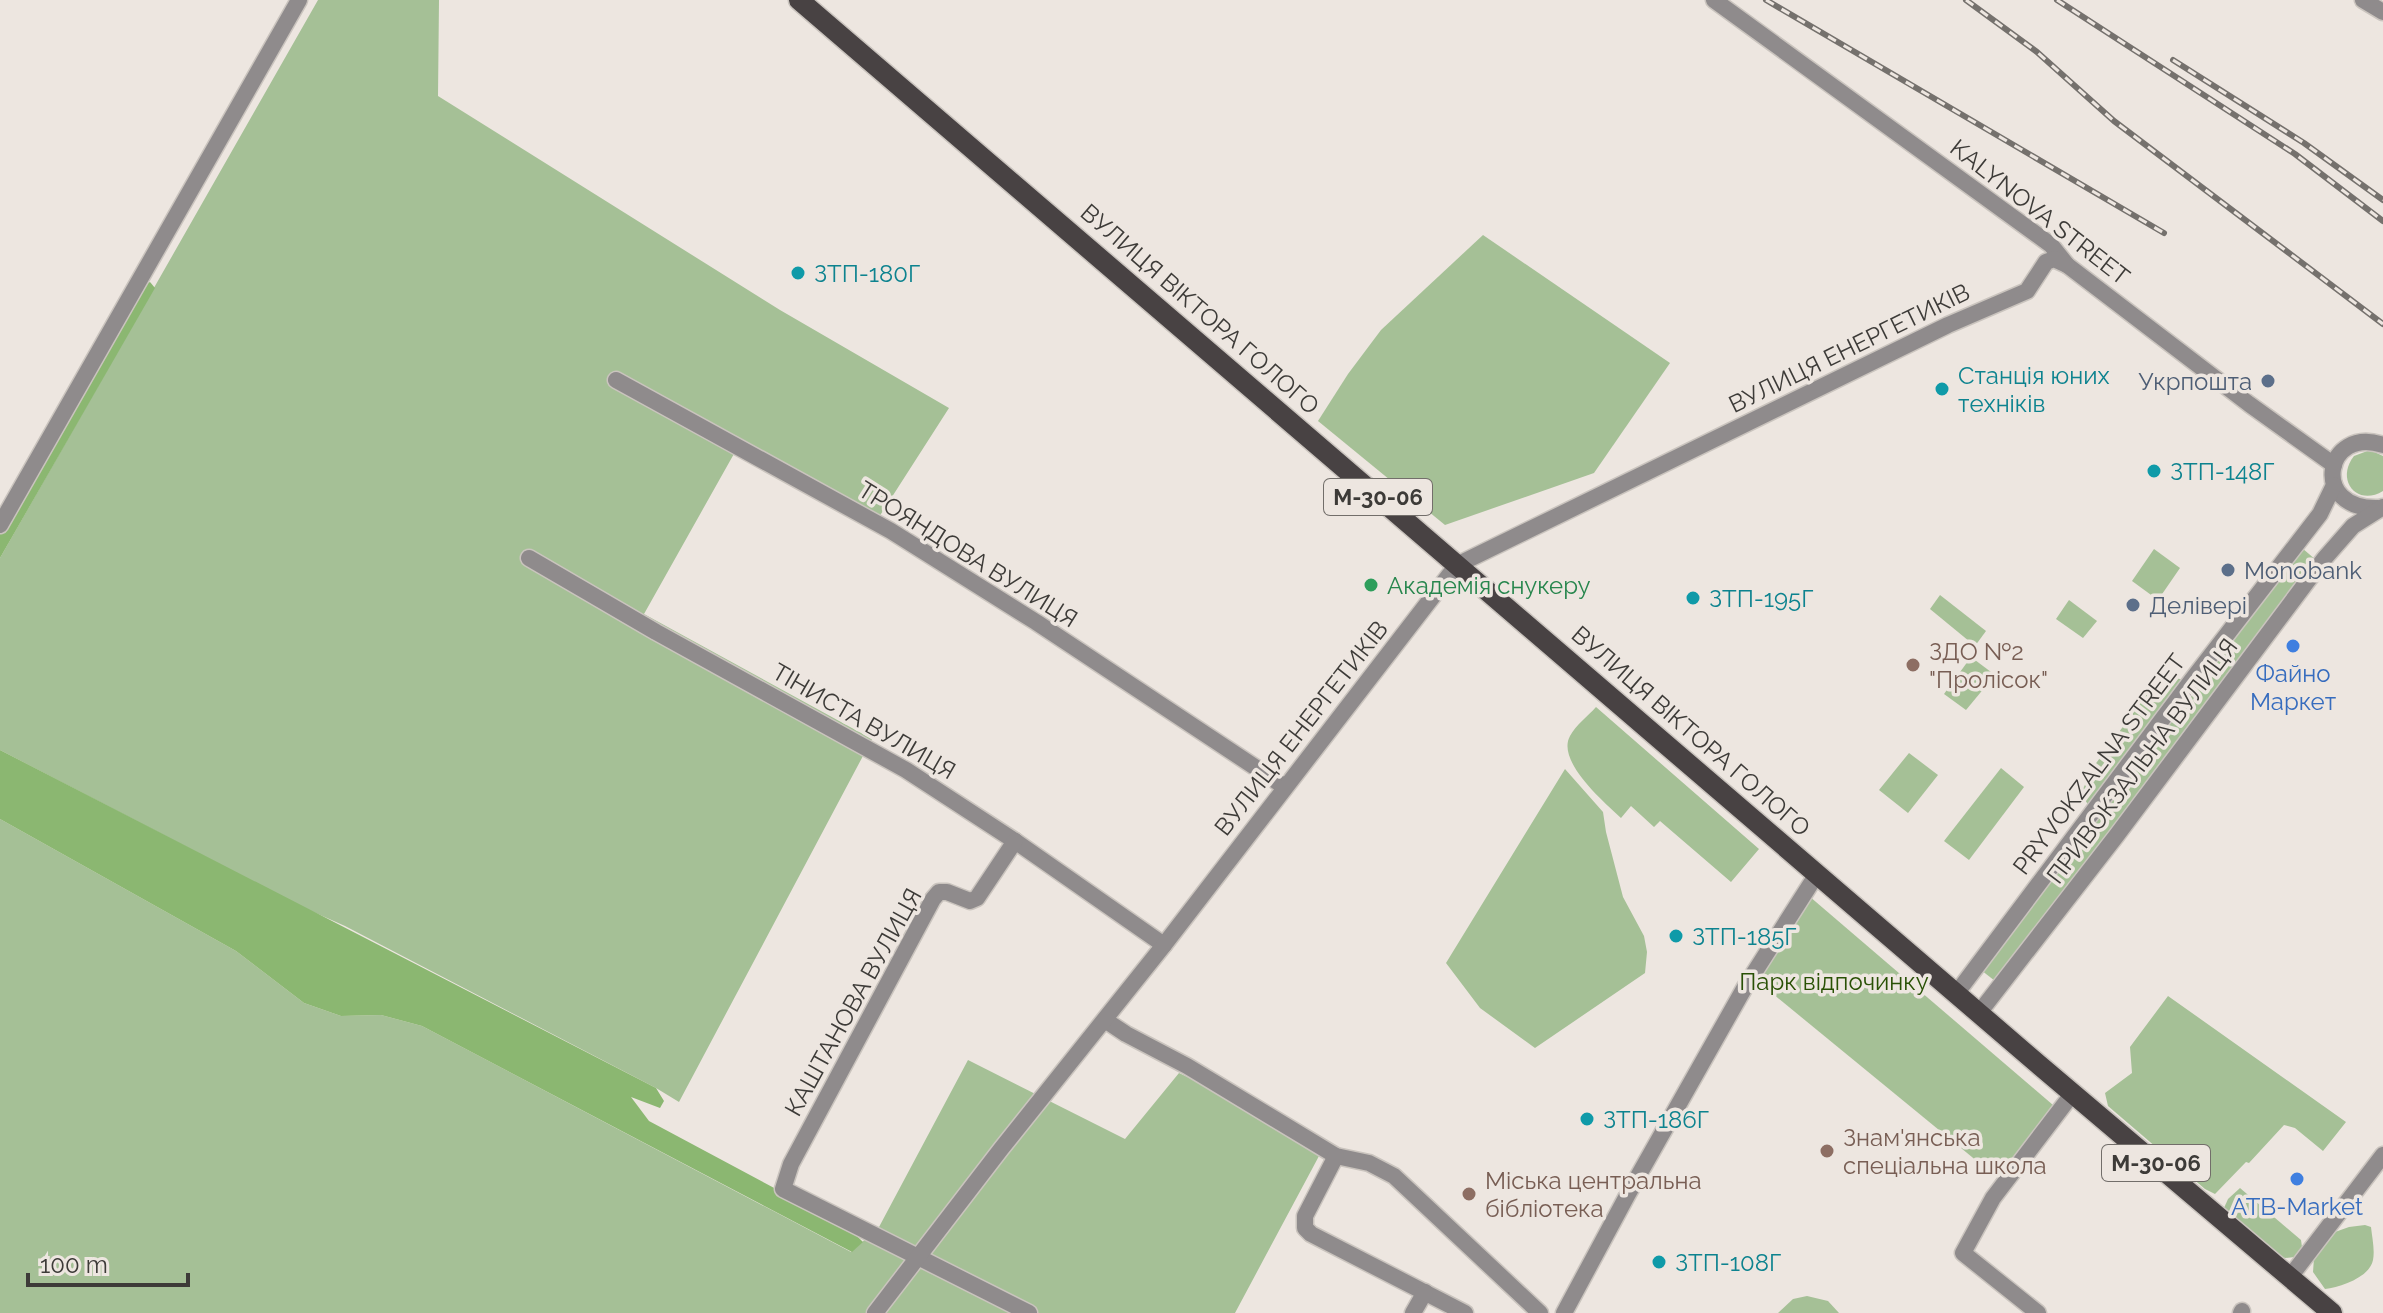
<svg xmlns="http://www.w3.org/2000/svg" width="2383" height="1313" font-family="Raleway,sans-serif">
<rect width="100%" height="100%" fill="#ede6e0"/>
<g fill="#a5c096">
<polygon points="318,0 439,0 438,96 780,310 949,408 872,528 735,452 644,614 872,739 679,1102 656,1088 345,926 300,906 0,750 0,558"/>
<polygon points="1483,235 1670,363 1594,473 1445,525 1318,421 1348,374 1381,330"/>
<path d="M 2370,450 L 2383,456 L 2383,491 C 2357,507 2335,480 2354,456 Z"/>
<polygon points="2302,548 2316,560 1995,981 1981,970"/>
<polygon points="2154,549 2180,568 2158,600 2132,581"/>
<polygon points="1940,595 1986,631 1975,646 1930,609"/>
<polygon points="2069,600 2097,621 2083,638 2056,619"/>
<polygon points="1971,657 1995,675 1966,710 1944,694"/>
<polygon points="2170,676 2183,680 2090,808 2081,793 2094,766 2150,690"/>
<path d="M 1596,707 L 1759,849 L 1731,882 L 1660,821 L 1654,827 L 1631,806 L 1621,818 C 1604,802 1556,761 1570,736 C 1576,725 1588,716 1596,707 Z"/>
<polygon points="1909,753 1938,775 1908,813 1879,790"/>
<polygon points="2001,768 2024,787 1969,860 1944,841"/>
<polygon points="1565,769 1603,812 1606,832 1623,897 1644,936 1647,952 1645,973 1535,1048 1480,1008 1446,963"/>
<polygon points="0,819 236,951 304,1003 341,1016 381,1015 422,1026 851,1252 879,1227 968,1060 1125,1139 1179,1073 1213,1089 1319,1156 1235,1313 0,1313"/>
<polygon points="1809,896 2053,1105 2000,1180 1756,980"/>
<polygon points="2168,996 2346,1122 2323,1151 2295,1128 2284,1125 2249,1163 2246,1162 2215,1194 2205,1189 2108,1106 2105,1093 2132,1073 2130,1047"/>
<polygon points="2240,1188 2301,1240 2302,1247 2295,1257 2285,1258 2278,1255 2224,1208 2228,1199"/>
<path d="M 2365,1225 L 2371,1227 C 2372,1237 2375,1250 2373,1260 C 2370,1277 2341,1287 2325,1289 L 2313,1272 L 2314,1258 L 2335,1232 L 2349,1227 Z"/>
<polygon points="1807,1296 1828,1301 1839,1313 1778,1313 1793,1299"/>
</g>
<g fill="#8bb771">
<polygon points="150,282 155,288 0,558 0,534 139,287"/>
<polygon points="0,750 656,1088 664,1101 660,1108 631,1097 649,1121 849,1228 863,1242 852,1252 422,1026 381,1015 341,1016 304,1003 236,951 0,819"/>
</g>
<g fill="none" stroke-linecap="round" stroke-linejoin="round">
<defs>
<g id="minor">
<polyline points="1714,0 2051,245 2067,265 2249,404 2334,465"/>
<polyline points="2363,0 2383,12"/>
<polyline points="616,380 891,531 1036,622 1285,787"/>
<path d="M 2378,508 C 2309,510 2325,425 2383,445"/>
<polyline points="0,525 299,0"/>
<polyline points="529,558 656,632 906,770 1015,841 1164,945"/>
<polyline points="1015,841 977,898 970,901 947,892 939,892 933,899 791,1164 783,1189 1029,1313"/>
<polyline points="1956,994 2191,681 2320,514 2334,485"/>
<polyline points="1979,1013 2117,835 2324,559 2353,526 2383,507"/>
<polyline points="1105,1020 1126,1034 1187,1066 1336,1156 1369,1163 1394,1176 1540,1313"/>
<polyline points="1336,1156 1305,1216 1305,1228 1311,1234 1465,1313"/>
<polyline points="2290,1277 2383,1155"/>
<polyline points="875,1313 1001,1149 1164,945 1457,565 1948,325 2027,291 2046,262 2054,259 2067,265"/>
<polyline points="1413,1313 1425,1292"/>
<polyline points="1564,1313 1628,1194 1745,987 1817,874"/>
<polyline points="2038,1313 1963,1253 1993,1198 2073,1093"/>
<polyline points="2241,1313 2242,1311"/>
</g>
<polyline id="major" points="799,0 2038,1064 2332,1313"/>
</defs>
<use href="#minor" stroke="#cac4be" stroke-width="19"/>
<use href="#major" stroke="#cac4be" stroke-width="23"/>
<use href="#minor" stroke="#8f8b8c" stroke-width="16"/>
<use href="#major" stroke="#484243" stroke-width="20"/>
<defs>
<g id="rail">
<polyline points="1766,0 2164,233"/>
<polyline points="1966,0 2037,52 2114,121 2383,324"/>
<polyline points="2057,0 2295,154 2383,221"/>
<polyline points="2173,60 2304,143 2383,200"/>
</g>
</defs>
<use href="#rail" stroke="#75716d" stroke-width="6"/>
<use href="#rail" stroke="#ede6e0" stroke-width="3" stroke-dasharray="9" stroke-linecap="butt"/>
</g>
<g fill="#0f9aa8" stroke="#ede6e0" stroke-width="3">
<circle cx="798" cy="273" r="8"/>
<circle cx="1942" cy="389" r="8"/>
<circle cx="2154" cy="471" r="8"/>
<circle cx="1693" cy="598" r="8"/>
<circle cx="1676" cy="936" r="8"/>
<circle cx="1587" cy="1119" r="8"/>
<circle cx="1659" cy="1262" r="8"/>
</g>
<g fill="#5c6f8a" stroke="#ede6e0" stroke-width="3">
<circle cx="2268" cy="381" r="8"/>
<circle cx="2228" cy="570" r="8"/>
<circle cx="2133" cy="605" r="8"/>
</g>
<circle fill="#2e9e5b" stroke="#ede6e0" stroke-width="3" cx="1371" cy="585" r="8"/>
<g fill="#3f7fe0" stroke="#ede6e0" stroke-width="3">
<circle cx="2293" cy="646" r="8"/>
<circle cx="2297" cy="1179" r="8"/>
</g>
<g fill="#8d6e63" stroke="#ede6e0" stroke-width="3">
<circle cx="1913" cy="665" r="8"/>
<circle cx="1827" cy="1151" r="8"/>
<circle cx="1469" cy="1194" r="8"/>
</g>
<g text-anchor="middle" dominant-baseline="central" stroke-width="7" stroke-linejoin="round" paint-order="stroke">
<g fill="#ede6e0" stroke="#726e6a" stroke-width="2">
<rect x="1324" y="479" width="108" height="36" rx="6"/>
<rect x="2102" y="1145" width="108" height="36" rx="6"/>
</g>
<g font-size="22" font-weight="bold" fill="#3d3b38">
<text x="1378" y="497">М-30-06</text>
<text x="2156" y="1163">М-30-06</text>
</g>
<g font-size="24" fill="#3d3b38" stroke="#ede6e0">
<text transform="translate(2040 212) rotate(38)">KALYNOVA STREET</text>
<text transform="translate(1200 309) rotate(41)">ВУЛИЦЯ ВІКТОРА ГОЛОГО</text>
<text transform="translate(1849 348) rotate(-26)">ВУЛИЦЯ ЕНЕРГЕТИКІВ</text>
<text transform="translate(968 554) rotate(32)">ТРОЯНДОВА ВУЛИЦЯ</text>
<text transform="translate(864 721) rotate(30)">ТІНИСТА ВУЛИЦЯ</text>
<text transform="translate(1301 728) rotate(-52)">ВУЛИЦЯ ЕНЕРГЕТИКІВ</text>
<text transform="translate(1691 731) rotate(41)">ВУЛИЦЯ ВІКТОРА ГОЛОГО</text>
<text transform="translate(2142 761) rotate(-53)">ПРИВОКЗАЛЬНА ВУЛИЦЯ</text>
<text transform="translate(2099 764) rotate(-53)">PRYVOKZALNA STREET</text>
<text transform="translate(853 1002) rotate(-61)">КАШТАНОВА ВУЛИЦЯ</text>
</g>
<g font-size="24" fill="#0d838f" stroke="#ede6e0" text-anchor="start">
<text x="814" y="273">ЗТП-180Г</text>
<text x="1958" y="375">Станція юних<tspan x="1958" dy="28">техніків</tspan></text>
<text x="2170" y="471">ЗТП-148Г</text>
<text x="1709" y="598">ЗТП-195Г</text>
<text x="1692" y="936">ЗТП-185Г</text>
<text x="1603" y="1119">ЗТП-186Г</text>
<text x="1675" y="1262">ЗТП-108Г</text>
</g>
<g font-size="24" fill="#4e5e75" stroke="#ede6e0" text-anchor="start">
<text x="2252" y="381" text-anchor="end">Укрпошта</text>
<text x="2244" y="570">Monobank</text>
<text x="2149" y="605">Делівері</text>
</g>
<g font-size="24" fill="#27864d" stroke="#ede6e0" text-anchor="start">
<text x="1387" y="585">Академія снукеру</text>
</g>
<g font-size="24" fill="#785e54" stroke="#ede6e0" text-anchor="start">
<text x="1929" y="651">ЗДО №2<tspan x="1929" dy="28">"Пролісок"</tspan></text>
<text x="1843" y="1137">Знам'янська<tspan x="1843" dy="28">спеціальна школа</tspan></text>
<text x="1485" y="1180">Міська центральна<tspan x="1485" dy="28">бібліотека</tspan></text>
</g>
<g font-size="24" fill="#366cbe" stroke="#ede6e0">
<text x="2293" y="673">Файно<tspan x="2293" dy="28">Маркет</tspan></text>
<text x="2297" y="1206">ATB-Market</text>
</g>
<g font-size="24" fill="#295105" stroke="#ede6e0">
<text x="1834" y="981">Парк відпочинку</text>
</g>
</g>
<path d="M28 1273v12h160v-12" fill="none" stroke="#3d3b38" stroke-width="4"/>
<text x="40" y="1273" font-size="24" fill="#3d3b38" stroke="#ede6e0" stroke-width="6" paint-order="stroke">100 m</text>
</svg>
